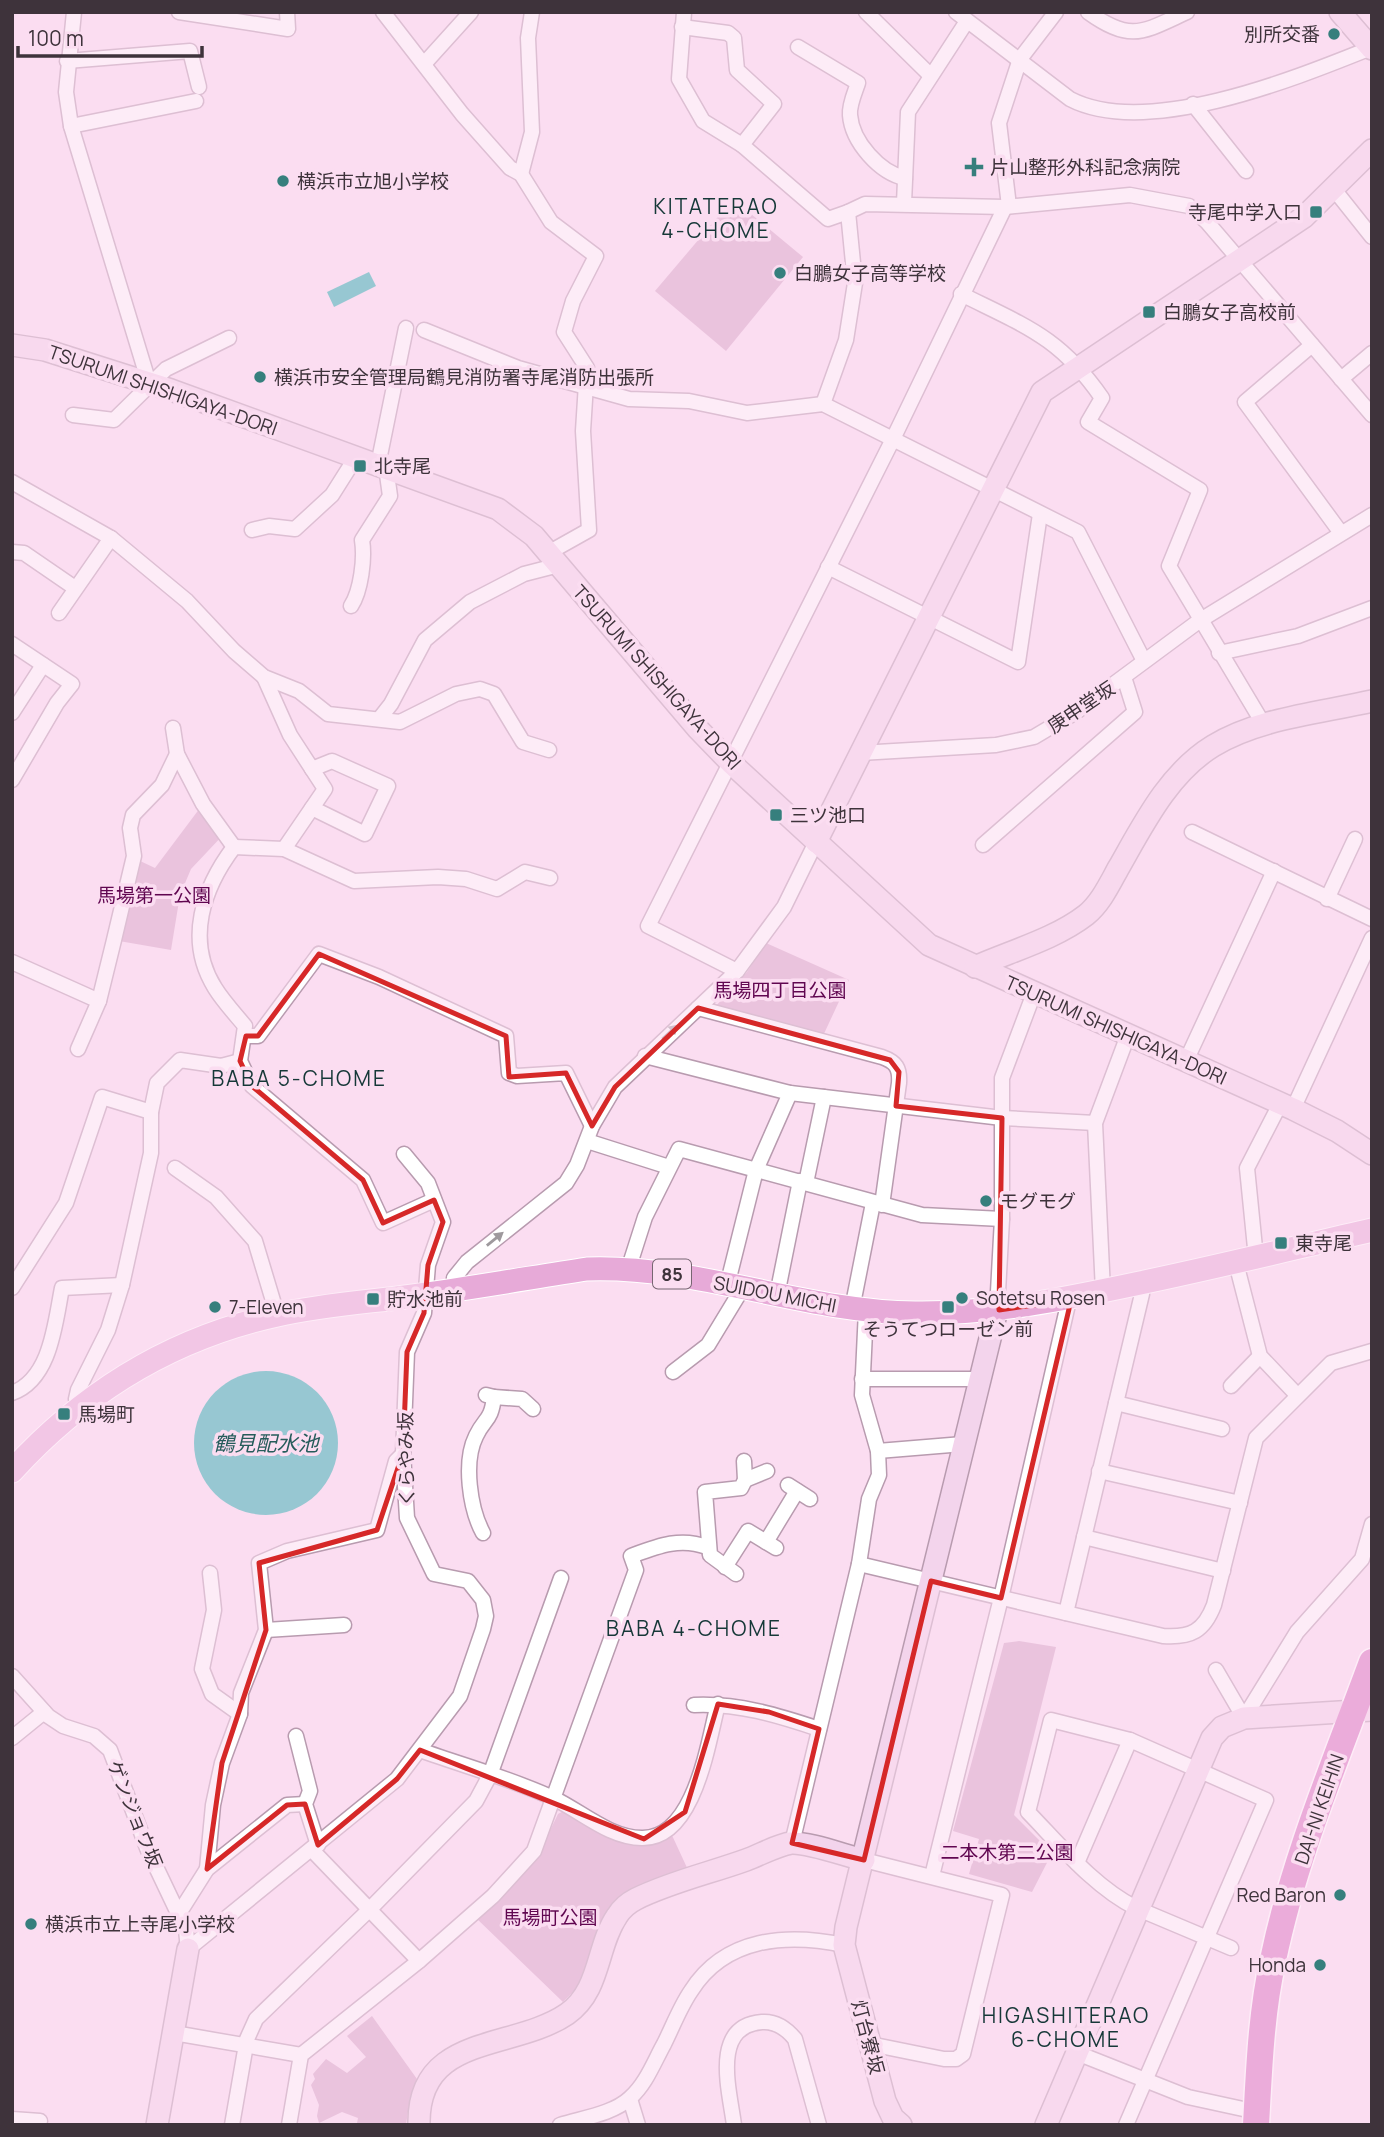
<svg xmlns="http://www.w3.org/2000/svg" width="1384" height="2137" font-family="Manrope,'Noto Sans JP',sans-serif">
<rect width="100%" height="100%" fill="#fbddf1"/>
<g fill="#d4a5c6">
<polygon points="733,199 803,257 726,351 655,291"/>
<polygon points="203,804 224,834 191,869 180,895 171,950 119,941 138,860 155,868"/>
<polygon points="766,943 849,980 822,1038 714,1008 747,972"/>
<polygon points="1019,1641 1056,1647 1014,1815 1052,1853 1032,1892 969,1874 979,1839 953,1831 1004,1643"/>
<polygon points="565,1810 612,1835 670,1831 689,1872 625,1899 581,1984 563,2002 476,1918 539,1853 558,1814"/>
<polygon points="372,2016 417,2079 410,2098 406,2125 363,2125 357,2123 358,2118 342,2112 319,2123 317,2116 319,2105 311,2085 315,2079 313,2074 326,2059 347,2073 366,2057 347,2036"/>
</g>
<g fill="#1eaead">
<polygon points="369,272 376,286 334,307 327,292"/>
<circle cx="266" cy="1443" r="72"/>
</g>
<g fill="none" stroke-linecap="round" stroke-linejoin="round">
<defs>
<g id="street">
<polyline points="74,12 66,92 71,126 149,383"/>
<polyline points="179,12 288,29 287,12"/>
<polyline points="383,12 462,114 510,168 521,174 551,222 596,256 573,301 564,332 587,368 583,431 589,530 548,553"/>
<polyline points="684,12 679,79 703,121 742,145"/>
<polyline points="866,12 930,75"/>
<path d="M 956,12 L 1070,99 C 1147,139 1296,78 1371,48"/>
<path d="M 1088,12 C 1131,43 1143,32 1187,12"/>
<polyline points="682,27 728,33 734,38 737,70 774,104 742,145 828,219 848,212 855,283 846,340 823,404"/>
<path d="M 798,47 L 858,83 C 855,92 849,105 850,115 C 852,142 880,173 905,178"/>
<polyline points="67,61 190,51 199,87"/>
<polyline points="424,64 471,12"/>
<polyline points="1193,104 1246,171"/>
<polyline points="71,126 196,101"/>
<polyline points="521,174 532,132 528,38 532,12"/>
<polyline points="1333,188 1372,237"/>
<polyline points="904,203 908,112 967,21"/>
<polyline points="1009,206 999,123 1020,59 1056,12"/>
<polyline points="848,212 865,204 1005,207 1130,195 1189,206 1207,222 1372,415"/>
<path d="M 961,294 C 1025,326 1060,337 1102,398 L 1088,422 L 1200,490 L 1169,566 L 1264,725"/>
<polyline points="424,330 518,368 629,399 689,401 747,413 823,404 1078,532 1144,661"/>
<polyline points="1312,345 1245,402 1341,533"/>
<polyline points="1341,379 1372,353"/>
<polyline points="73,415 114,420 166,369 229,338"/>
<polyline points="378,465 406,328"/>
<polyline points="12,482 111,538 187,601 234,651 264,677 299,691 328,714 400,722 456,694 480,689 494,694 523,742 549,750"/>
<polyline points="252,530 269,526 295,529 332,495 356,457"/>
<polyline points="12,552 24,553 75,588"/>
<polyline points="828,567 1018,662 1040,514"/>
<path d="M 351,606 C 361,591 365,558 362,540 L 390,496 L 386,467"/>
<polyline points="59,613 111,538"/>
<polyline points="12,644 72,684 57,703 12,780"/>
<polyline points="1219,653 1298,636 1372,608"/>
<polyline points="264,677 290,735 325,789 284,849"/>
<polyline points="12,713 43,665"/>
<polyline points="380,718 391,704 425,640 470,602 524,574 559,565"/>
<polyline points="173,728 177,754 203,804 234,847"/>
<polyline points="860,753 996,745 1034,737 1076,712 1199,621 1372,515"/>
<polyline points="312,808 365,834 388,786 332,761 312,769"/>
<polyline points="1192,832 1372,919"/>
<polyline points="983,845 1135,712 1124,677"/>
<polyline points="1327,899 1355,839"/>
<polyline points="12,962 99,1001"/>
<polyline points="737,971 648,926 893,439 1005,207"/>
<path d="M 698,1008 L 882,1057 C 896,1062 900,1068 899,1083 L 882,1205"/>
<polyline points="246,1036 258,1036 319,954 379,977 506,1036 509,1073 517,1076 566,1073 592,1126"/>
<polyline points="78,1049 99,1001 114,940 134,856 130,828 133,815 162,785 177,754"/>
<polyline points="645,1056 790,1093 1002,1118 1095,1123"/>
<polyline points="1186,1061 1274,871"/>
<polyline points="1293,1109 1372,938"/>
<polyline points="587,1141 669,1167"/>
<polyline points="175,1168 216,1197 255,1241 277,1314"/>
<polyline points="806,1183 824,1097"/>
<path d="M 434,1200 L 383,1223 L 363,1180 L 252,1086 L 240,1061 L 245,1026 C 235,1014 223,1001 215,988 C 185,940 203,888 234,847 L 284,849 L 354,881 L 438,877 L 466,879 L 497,889 L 525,872 L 550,878"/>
<polyline points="1256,1258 1247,1168 1280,1104"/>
<polyline points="1236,1263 1260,1356 1297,1395"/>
<polyline points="629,1267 645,1217 679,1149 922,1215 1002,1219"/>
<polyline points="727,1286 756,1170 790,1093"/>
<polyline points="12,1288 66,1203 102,1097 151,1112"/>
<polyline points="456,1289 454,1278 467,1262 566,1183 577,1165 592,1126 615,1087 737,971 784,907 816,842"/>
<polyline points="1103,1291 1095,1123 1128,1035"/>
<polyline points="777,1295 800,1181"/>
<polyline points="852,1309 873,1203"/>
<polyline points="997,1310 1002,1219 1002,1078 1034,993"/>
<polyline points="673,1372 708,1345 742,1289"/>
<polyline points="862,1379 978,1379"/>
<polyline points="1231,1386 1260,1356"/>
<path d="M 12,1393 C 51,1379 55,1323 62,1288 L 122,1285"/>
<polyline points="494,1397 522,1399 533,1409"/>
<polyline points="1116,1403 1222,1429"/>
<polyline points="79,1405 76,1399 78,1390 108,1330 122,1285 151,1153 151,1112 157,1083 180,1060 221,1066 240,1061"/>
<polyline points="878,1451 963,1444"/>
<polyline points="1099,1471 1240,1503"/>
<polyline points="745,1480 767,1471"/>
<polyline points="788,1485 810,1499"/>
<path d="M 483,1533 C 470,1509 463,1462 476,1436 C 485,1417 491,1422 494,1397 L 486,1395"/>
<polyline points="1084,1537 1223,1571"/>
<polyline points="766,1542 797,1491"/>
<path d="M 859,1564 L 1163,1636 C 1191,1638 1204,1631 1214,1605 L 1256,1438 L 1331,1363 L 1372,1351"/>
<polyline points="725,1567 748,1531 776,1548"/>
<polyline points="210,1573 214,1610 202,1669 212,1694 240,1714"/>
<polyline points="736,1574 710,1555 705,1492 741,1488 745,1480 744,1461"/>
<polyline points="1066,1613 1142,1294 1139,1283"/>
<polyline points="266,1630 344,1625"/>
<polyline points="1216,1670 1244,1718 1297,1632 1362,1559 1372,1524"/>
<polyline points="12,1676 48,1716 63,1726 94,1736 110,1750 147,1848 186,1930 188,1949"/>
<path d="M 694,1705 C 738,1703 777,1715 819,1729"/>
<polyline points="296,1736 310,1791 305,1804 318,1845"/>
<polyline points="12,1738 44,1712"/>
<path d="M 420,1750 C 464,1766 513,1779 555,1799 C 582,1812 610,1838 642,1838 C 695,1839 708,1742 718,1704"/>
<polyline points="792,1843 859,1564 869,1499 879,1475 878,1451 862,1395 866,1310"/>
<polyline points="312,1850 419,1961"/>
<polyline points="864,1860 1002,1895 963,2054 956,2059 944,2059 870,2044"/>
<polyline points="1077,1863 1130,1740"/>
<polyline points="207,1869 213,1805 222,1763 240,1714 241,1693 266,1630 259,1563 287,1551 377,1530 396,1461 403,1454"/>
<polyline points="932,1876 1001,1598 1069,1300"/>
<polyline points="178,1915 207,1869 287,1805 305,1804"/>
<polyline points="188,1949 397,1779 460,1696 483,1629 486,1616 483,1600 468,1581 434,1574 407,1518 403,1453 407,1352 424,1313 428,1265 443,1222 428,1183 404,1154"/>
<polyline points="174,2033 301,2055"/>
<polyline points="1077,2053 1188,2097 1257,2112"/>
<polyline points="630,2099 638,2125"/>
<polyline points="12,2119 40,2121"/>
<polyline points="232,2125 247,2039 256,2019 369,1910 476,1801 490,1775 561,1578"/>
<path d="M 289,2125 L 301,2055 L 419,1961 L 493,1896 L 534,1851 L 636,1570 L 631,1556 C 658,1546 680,1537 707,1547"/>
<path d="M 560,2125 C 582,2118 613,2114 630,2098 C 646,2084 654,2062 664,2044 C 673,2026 680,2007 691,1991 C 725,1937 787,1933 844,1945"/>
<path d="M 734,2125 C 730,2092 710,2026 762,2022 C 776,2021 786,2028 795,2039 L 819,2125"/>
<path d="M 1126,2125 L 1266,1800 L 1130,1740 L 1051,1720 L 1028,1812 C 1060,1845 1094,1887 1136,1908 L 1231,1948"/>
</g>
<g id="secondary">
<polyline points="1340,12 1372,49"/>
<polyline points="12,345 45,350 171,390 498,509 534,536 698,729 731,763 929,945 1293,1109 1337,1131 1372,1154"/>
<polyline points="816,842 1042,392 1304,217 1372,150"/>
<path d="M 975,967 C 1011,951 1055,939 1086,915 C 1101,903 1110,883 1119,867 C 1144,823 1169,773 1213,746 C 1259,718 1320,713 1372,701"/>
<polyline points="157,2125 188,1949"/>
<path d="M 419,2125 C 417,2033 513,2051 567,2014 C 601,1990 596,1947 617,1916 C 622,1908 628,1903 636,1899 C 670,1882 710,1873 746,1860 C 760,1855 777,1845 791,1843 C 809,1842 846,1856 864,1860"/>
<polyline points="901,2125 893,2118 885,2101 844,1945 846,1927 997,1310"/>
<polyline points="1046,2125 1212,1738 1222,1727 1244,1718 1372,1710"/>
</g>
<path id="primary" d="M 12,1471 C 84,1392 172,1338 277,1315 C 321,1305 368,1302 413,1296 C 471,1288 529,1278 587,1269 C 698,1265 804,1312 915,1313 C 993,1314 1065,1299 1140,1283 C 1217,1267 1294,1248 1372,1230"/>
<path id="highway" d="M 1256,2125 C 1259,2071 1261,2013 1273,1960 C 1294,1858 1336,1760 1372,1662"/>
</defs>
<use href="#street" stroke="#b89baf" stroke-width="17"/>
<use href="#secondary" stroke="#b89baf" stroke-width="24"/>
<use href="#primary" stroke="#fff" stroke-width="25"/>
<use href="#highway" stroke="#fff" stroke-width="29"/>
<use href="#street" stroke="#fff" stroke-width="14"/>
<use href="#secondary" stroke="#f3d4ec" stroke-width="21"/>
<use href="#primary" stroke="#e7aad8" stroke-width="23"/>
<use href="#highway" stroke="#d771be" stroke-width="26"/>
</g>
<defs><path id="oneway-solid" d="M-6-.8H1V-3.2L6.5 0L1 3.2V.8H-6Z" transform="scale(1.75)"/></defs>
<g fill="#9e999d">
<use href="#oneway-solid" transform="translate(670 1032) rotate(-42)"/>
<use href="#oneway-solid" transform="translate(495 1239) rotate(-39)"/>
</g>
<path d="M0 0H1384V2137H0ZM 319,954 L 506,1036 L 509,1077 L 566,1073 L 592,1126 L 615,1087 L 698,1008 L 890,1060 L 899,1072 L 896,1106 L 1002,1118 L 999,1310 L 1069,1300 L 1069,1309 L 1001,1598 L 931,1581 L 864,1860 L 792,1843 L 819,1729 L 769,1712 L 718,1704 L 685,1812 L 644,1839 L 420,1750 L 397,1779 L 318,1845 L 305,1804 L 287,1805 L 207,1869 L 222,1763 L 266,1630 L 259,1563 L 377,1530 L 403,1453 L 407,1352 L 424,1313 L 428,1265 L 443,1222 L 434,1200 L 383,1223 L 363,1180 L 252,1086 L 240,1061 L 246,1036 L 258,1036 Z" fill="#fbddf1" fill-opacity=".55" fill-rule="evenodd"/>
<path fill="none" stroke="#d62828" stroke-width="5" stroke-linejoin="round" d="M 319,954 L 506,1036 L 509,1077 L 566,1073 L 592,1126 L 615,1087 L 698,1008 L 890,1060 L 899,1072 L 896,1106 L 1002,1118 L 999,1310 L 1069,1300 L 1069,1309 L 1001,1598 L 931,1581 L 864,1860 L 792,1843 L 819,1729 L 769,1712 L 718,1704 L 685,1812 L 644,1839 L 420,1750 L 397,1779 L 318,1845 L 305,1804 L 287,1805 L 207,1869 L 222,1763 L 266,1630 L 259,1563 L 377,1530 L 403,1453 L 407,1352 L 424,1313 L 428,1265 L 443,1222 L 434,1200 L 383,1223 L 363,1180 L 252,1086 L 240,1061 L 246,1036 L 258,1036 Z"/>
<g fill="#367f7d" stroke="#fbddf1" stroke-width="2.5">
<circle cx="1334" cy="34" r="7"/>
<path d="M970.5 156.5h7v7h7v7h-7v7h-7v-7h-7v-7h7z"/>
<circle cx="283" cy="181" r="7"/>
<rect x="1309" y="205" width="14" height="14" rx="3.5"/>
<circle cx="780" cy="273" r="7"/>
<rect x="1142" y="305" width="14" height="14" rx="3.5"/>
<circle cx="260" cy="377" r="7"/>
<rect x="353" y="459" width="14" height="14" rx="3.5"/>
<rect x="769" y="808" width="14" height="14" rx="3.5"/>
<circle cx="986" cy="1201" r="7"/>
<rect x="1274" y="1236" width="14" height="14" rx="3.5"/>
<circle cx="962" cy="1298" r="7"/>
<rect x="366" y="1292" width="14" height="14" rx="3.5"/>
<circle cx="215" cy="1307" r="7"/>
<rect x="941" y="1300" width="14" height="14" rx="3.5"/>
<rect x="57" y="1407" width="14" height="14" rx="3.5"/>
<circle cx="1340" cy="1895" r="7"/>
<circle cx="31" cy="1924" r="7"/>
<circle cx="1320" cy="1965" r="7"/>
</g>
<g text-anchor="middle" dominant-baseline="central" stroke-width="7" stroke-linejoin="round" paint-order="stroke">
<rect fill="#fbddf1" stroke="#776672" stroke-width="2" x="653" y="1259.5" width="38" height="29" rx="5"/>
<g font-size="18" font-weight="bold" fill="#3e333b">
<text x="672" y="1274">85</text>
</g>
<g font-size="19" fill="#3e333b" stroke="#fbddf1" text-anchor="start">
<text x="1320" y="34" text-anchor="end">別所交番</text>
<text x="990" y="167">片山整形外科記念病院</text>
<text x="297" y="181">横浜市立旭小学校</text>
<text x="1302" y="212" text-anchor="end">寺尾中学入口</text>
<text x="794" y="273">白鵬女子高等学校</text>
<text x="1163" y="312">白鵬女子高校前</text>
<text x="274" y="377">横浜市安全管理局鶴見消防署寺尾消防出張所</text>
<text x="374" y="466">北寺尾</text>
<text x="790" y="815">三ツ池口</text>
<text x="1000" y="1201">モグモグ</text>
<text x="1295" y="1243">東寺尾</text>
<text x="976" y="1298">Sotetsu Rosen</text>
<text x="387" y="1299">貯水池前</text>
<text x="229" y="1307">7-Eleven</text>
<text x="948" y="1329" text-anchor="middle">そうてつローゼン前</text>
<text x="78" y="1414">馬場町</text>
<text x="1326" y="1895" text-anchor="end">Red Baron</text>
<text x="45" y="1924">横浜市立上寺尾小学校</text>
<text x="1306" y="1965" text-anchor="end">Honda</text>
</g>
<g font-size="19" fill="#3e333b" stroke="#fbddf1">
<text transform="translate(163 390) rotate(19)">TSURUMI SHISHIGAYA-DORI</text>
<text transform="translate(657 677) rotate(48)">TSURUMI SHISHIGAYA-DORI</text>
<text transform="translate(1081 707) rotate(-34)">庚申堂坂</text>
<text transform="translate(1116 1030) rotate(24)">TSURUMI SHISHIGAYA-DORI</text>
<text transform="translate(775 1294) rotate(11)">SUIDOU MICHI</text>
<text transform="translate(406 1459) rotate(-91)">くらやみ坂</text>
<text transform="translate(1319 1809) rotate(-71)">DAI-NI KEIHIN</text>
<text transform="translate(135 1814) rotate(68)">ゲンジョウ坂</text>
<text transform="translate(868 2037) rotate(75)">灯台寮坂</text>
</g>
<g font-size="19" fill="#600650" stroke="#fbddf1">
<text x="154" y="895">馬場第一公園</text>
<text x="780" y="990">馬場四丁目公園</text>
<text x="1007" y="1852">二本木第二公園</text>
<text x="550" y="1917">馬場町公園</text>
</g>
<g font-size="21" letter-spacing="2" fill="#163838" stroke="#fbddf1">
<text x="716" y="206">KITATERAO<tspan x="716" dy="24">4-CHOME</tspan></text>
<text x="299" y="1078">BABA 5-CHOME</text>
<text x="694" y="1628">BABA 4-CHOME</text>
<text x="1066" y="2015">HIGASHITERAO<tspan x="1066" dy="24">6-CHOME</tspan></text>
</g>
<g font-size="21" font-style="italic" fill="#265c5b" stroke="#fbddf1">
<text x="266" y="1443">鶴見配水池</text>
</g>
</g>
<rect width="1384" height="2137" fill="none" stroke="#3e333b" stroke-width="28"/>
<path d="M18 46v10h184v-10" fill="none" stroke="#3e333b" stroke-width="3.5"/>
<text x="28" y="46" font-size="21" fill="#3e333b" stroke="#fbddf1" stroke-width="5" paint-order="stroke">100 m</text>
</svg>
